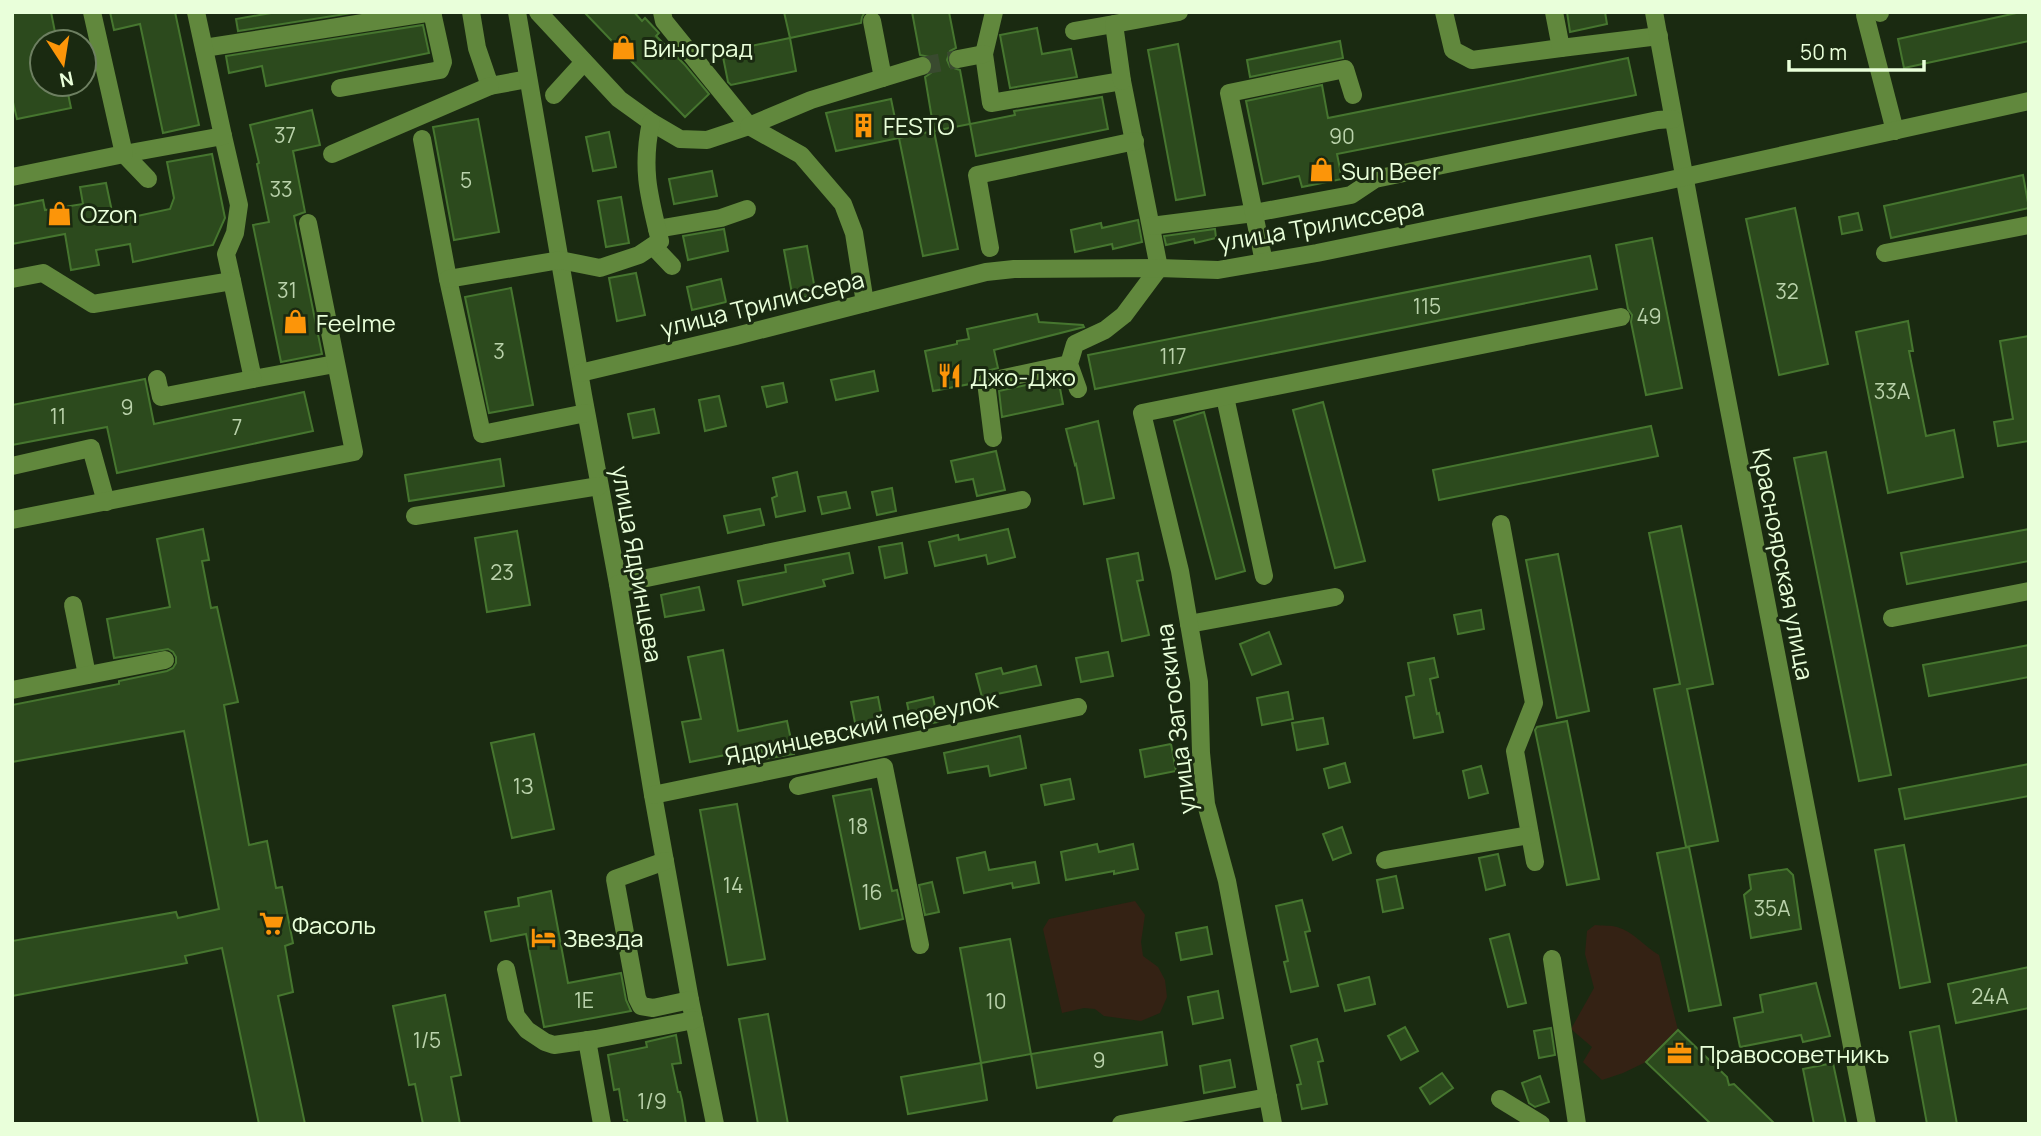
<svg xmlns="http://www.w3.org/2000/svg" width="2041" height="1136" font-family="Manrope,sans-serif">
<rect width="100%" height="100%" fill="#1a2a11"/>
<g fill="#342214">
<polygon points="1135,901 1145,915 1141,942 1143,956 1158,967 1165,980 1167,997 1160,1013 1141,1021 1104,1016 1095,1009 1084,1008 1062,1013 1043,929 1049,919"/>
<path d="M 1595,925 C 1602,926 1611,925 1617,927 C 1634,932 1645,947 1659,955 L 1678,1030 L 1646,1062 L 1623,1073 L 1602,1080 L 1583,1062 L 1592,1047 L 1571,1029 L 1594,988 L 1585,954 L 1587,931 Z"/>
</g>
<g fill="#2c4a1d" stroke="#46762f" stroke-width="2">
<polygon points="12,12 51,12 57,42 42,42 42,84 66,84 71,108 17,119 12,98"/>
<polygon points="110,12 175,12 199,125 163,133 140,24 114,30"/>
<polygon points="277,12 358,12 238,31 236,19"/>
<polygon points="584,12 634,12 642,21 645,18 659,33 656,36 685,65 709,94 685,117"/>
<polygon points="784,12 865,12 862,17 861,23 790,38"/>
<polygon points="912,12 949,12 956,48 950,51 947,60 950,67 960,70 970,124 934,131 925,77 931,73 933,63 929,57 920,55"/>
<polygon points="1567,12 1605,12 1607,24 1570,32"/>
<polygon points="2021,12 2029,12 2029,41 1904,68 1898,39"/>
<polygon points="423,25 429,53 266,86 262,66 229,73 226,56"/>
<polygon points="1037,28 1042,54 1071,49 1077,77 1010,88 1000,35"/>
<polygon points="790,38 796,71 731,85 728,82 722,52"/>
<polygon points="1340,41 1343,58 1250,77 1247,60"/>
<polygon points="1178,44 1205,195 1176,200 1148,50"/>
<polygon points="1628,58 1636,95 1337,154 1342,179 1302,187 1299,176 1263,184 1246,101 1322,85 1328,118"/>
<polygon points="1102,97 1108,129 976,156 970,124 1015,115 1014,111"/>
<polygon points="891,99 899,138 836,151 826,113"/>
<polygon points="312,110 320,145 293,151 305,212 294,216 322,354 281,362 253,225 269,222 257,164 259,163 250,125"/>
<polygon points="478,119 499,232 454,240 433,127"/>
<polygon points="934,131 958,249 923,256 899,138"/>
<polygon points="609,132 616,167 593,171 586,137"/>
<polygon points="212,154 225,218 213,245 133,262 130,244 96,250 99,265 71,270 65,234 12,244 12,206 43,200 45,210 83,204 80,187 106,183 114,221 170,209 174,198 167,162"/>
<polygon points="712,171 717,196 674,204 669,179"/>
<polygon points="2023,175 2029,208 1891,238 1884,206"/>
<polygon points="621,197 629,243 606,247 598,201"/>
<polygon points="1795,208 1828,364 1779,375 1746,219"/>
<polygon points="1858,213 1862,230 1842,234 1839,217"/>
<polygon points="1138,220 1142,242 1113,249 1112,244 1075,252 1071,230 1101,223 1102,228"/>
<polygon points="724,229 728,251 688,260 683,236"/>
<polygon points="1215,229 1216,238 1195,243 1194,239 1166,245 1164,236"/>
<polygon points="1652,238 1682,388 1646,395 1631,322 1632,315 1628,309 1616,245"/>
<polygon points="807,246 816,295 793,299 784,250"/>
<polygon points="1590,256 1597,289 1095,389 1088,355"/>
<polygon points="636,273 645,315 617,321 609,278"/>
<polygon points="721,279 726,302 692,310 687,287"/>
<polygon points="511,288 533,405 489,413 465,297"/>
<polygon points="1037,314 1039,322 1083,325 1084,327 994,350 998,368 979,373 975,383 933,391 925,351 957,344 957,341 969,339 967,329"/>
<polygon points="1908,321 1913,351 1909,351 1926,436 1954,430 1963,477 1888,493 1856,332"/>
<polygon points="2029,336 2029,441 1998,446 1994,422 2013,419 2000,341"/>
<polygon points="874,371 878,391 836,400 831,380"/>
<polygon points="1058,378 1063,404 1002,417 999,391"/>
<polygon points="145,379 154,424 304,392 313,431 117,473 107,427 12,445 12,405"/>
<polygon points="783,383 787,402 767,407 762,387"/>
<polygon points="719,396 726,426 705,431 699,400"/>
<polygon points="1323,402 1365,561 1335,568 1293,410"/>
<polygon points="654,409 659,433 633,438 628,414"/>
<polygon points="1204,412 1245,571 1216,579 1174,421"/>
<polygon points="1098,421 1114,498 1084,504 1076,464 1075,465 1066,429"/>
<polygon points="1651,426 1658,456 1439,500 1433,470"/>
<polygon points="996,451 1005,490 977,496 973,479 956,482 951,461"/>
<polygon points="1826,452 1891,775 1859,781 1794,458"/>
<polygon points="500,459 504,486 409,501 405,475"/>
<polygon points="797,472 805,511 776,517 772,498 777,496 773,478"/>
<polygon points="892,488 896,511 877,515 872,492"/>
<polygon points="846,492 850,508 822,514 818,497"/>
<polygon points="760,509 764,525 728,533 724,516"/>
<polygon points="1681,526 1713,684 1687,689 1718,841 1686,847 1654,689 1680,684 1649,533"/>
<polygon points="203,529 209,560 202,561 211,608 217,607 238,702 224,705 249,845 267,841 276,888 282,887 293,943 285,946 293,992 278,996 305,1124 259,1124 222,948 185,956 187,963 12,996 12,941 176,912 178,918 219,909 184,731 12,762 12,705 119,684 119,681 167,671 173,668 176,663 176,657 173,652 168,649 114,658 107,619 170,607 157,539"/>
<polygon points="1008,529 1015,557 988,564 986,555 935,566 929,542 958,535 959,540"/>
<polygon points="2029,529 2029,561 1907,584 1901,553"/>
<polygon points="517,531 530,605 487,612 475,538"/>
<polygon points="902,543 907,573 885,578 879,547"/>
<polygon points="849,553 853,573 823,580 825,586 743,605 738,581 786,572 785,565"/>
<polygon points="1138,553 1143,580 1137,581 1149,635 1122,641 1107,559"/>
<polygon points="1558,554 1589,711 1557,718 1526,560"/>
<polygon points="699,587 704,610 665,617 661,595"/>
<polygon points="1481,610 1484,629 1458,634 1454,615"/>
<polygon points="1269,632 1281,664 1252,675 1240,644"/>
<polygon points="2029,645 2029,677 1929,696 1923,665"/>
<polygon points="723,650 738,731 787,721 794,754 764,759 761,748 690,762 682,722 701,719 688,657"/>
<polygon points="1108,652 1113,676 1081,682 1076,658"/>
<polygon points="1434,658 1438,677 1430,679 1437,714 1439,713 1443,732 1414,738 1406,697 1414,695 1408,663"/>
<polygon points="1036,666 1041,685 982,697 976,674 1001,668 1003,674"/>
<polygon points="1288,692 1293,719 1262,725 1257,698"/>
<polygon points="878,697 884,728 857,733 851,702"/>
<polygon points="933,697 938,722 912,727 907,703"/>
<polygon points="1323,718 1328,744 1297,750 1292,723"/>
<polygon points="1567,721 1599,879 1567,885 1535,730 1537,727"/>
<polygon points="534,734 554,829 512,838 491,743"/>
<polygon points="1020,736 1026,768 990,776 988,766 948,773 944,753"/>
<polygon points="1171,744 1176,771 1145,777 1140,750"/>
<polygon points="1345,763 1350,782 1329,788 1324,769"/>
<polygon points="2029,764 2029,796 1905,819 1899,789"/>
<polygon points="1481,766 1488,793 1469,798 1463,771"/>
<polygon points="1070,779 1074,799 1045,805 1041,785"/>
<polygon points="871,789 892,891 897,890 903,919 860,929 833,796"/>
<polygon points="737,804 765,959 728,965 700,810"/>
<polygon points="1342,827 1351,853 1333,860 1323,834"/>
<polygon points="1097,844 1099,852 1133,844 1138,869 1114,874 1114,871 1066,880 1061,852"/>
<polygon points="1904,845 1930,982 1900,988 1875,850"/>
<polygon points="1689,847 1721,1005 1689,1011 1657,853"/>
<polygon points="985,852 989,870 1035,862 1039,883 1013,888 1012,883 964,893 957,858"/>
<polygon points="1498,854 1505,885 1486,890 1479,858"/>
<polygon points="1787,869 1793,875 1801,929 1751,938 1744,895 1751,889 1749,875"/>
<polygon points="1396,876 1403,908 1383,912 1377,880"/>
<polygon points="932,882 939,912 925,915 919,885"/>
<polygon points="551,891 568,983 621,973 626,1000 631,1011 544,1027 526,934 491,941 485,912 519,906 518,898"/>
<polygon points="1302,900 1310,931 1305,932 1318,986 1291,992 1284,962 1288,961 1276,906"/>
<polygon points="1207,927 1212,954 1181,960 1176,933"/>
<polygon points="1509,934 1526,1003 1508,1007 1490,939"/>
<polygon points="1010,939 1031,1054 981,1063 960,948"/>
<polygon points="2029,967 2029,1008 1956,1023 1948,984"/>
<polygon points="1369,977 1375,1004 1345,1011 1338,985"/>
<polygon points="1816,983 1830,1036 1803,1042 1801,1035 1740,1047 1734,1018 1763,1012 1760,995"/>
<polygon points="1218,991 1223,1018 1193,1024 1188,997"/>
<polygon points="445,995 461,1075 451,1077 460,1124 423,1124 415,1084 409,1085 393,1006"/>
<polygon points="768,1014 788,1124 758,1124 739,1019"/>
<polygon points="1939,1026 1957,1124 1927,1124 1910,1032"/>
<polygon points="1405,1027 1418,1051 1401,1060 1388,1036"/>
<polygon points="1551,1028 1555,1055 1539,1058 1534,1031"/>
<polygon points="1678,1030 1727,1077 1729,1085 1734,1084 1775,1124 1711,1124 1646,1062"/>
<polygon points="1162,1032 1167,1065 1037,1088 1031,1054"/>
<polygon points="676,1035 681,1063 672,1064 678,1092 680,1092 682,1100 686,1124 628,1124 627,1120 624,1120 619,1089 614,1090 608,1055 647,1047 646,1042"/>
<polygon points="1317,1039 1323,1061 1318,1062 1327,1104 1302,1109 1297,1085 1301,1084 1291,1046"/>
<polygon points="1230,1060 1235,1087 1204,1093 1200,1066"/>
<polygon points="981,1063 987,1100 908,1114 901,1077"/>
<polygon points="1833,1063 1846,1124 1814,1124 1803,1069"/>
<polygon points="1442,1073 1453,1088 1430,1104 1420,1088"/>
<polygon points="1540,1076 1549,1102 1535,1107 1529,1103 1522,1083"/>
</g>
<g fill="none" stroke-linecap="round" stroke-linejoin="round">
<polyline stroke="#394a2f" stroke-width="18" stroke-dasharray="18 9" stroke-linecap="butt" points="922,66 958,59"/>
<g stroke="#61883d" stroke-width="18">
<polyline points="471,12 477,48 490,86 528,79"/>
<polyline points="517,12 583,395 618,584 653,795 690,1000 715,1124"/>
<polyline points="538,12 619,99 651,122 680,139 707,140 749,126 664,21 662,12"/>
<polyline points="994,12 984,54 991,103 1122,81 1159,268 1124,315 1105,330 1075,344 1069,364 1078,389"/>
<polyline points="1444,12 1453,50 1472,60 1561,48"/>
<polyline points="1554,12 1561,48 1659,36"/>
<polyline points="1654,12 1689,202 1867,1124"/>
<polyline points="1880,12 1880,13"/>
<polyline points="1865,15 1895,131"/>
<polyline points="872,21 883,78"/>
<polyline points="1074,31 1114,24"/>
<polyline points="204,48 433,12"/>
<polyline points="958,59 984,54"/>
<polyline points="1122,81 1114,24 1179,12"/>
<polyline points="340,88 440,70 443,62 432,12"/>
<polyline points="554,95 584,62"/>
<polyline points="223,136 239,205 235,233 226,254 232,281"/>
<polyline points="422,139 448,279 482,434 586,413"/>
<polyline points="124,154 223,136 196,12"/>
<polyline points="124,154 148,179"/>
<polyline points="332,154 490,86"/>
<polyline points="12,177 124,154 92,12"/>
<polyline points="1151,226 1254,213 1351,195 1375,179 1658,120 1673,119"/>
<polyline points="657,229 721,218 747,209"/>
<polyline points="653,246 672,266"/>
<polyline points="990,248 977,175 1135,141"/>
<polyline points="1885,253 2029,225"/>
<polyline points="1264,262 1229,93 1345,69 1353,95"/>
<polyline points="12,279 43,273 93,304 232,281 253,379 335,364"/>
<path d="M 448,279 L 560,260 L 600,268 L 639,255 L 660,241 C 649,196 641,169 651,122"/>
<polyline points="865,303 854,233 843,204 801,155 749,126 811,100 922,66"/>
<polyline points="580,373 736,336 986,272 1014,269 1159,268 1218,270 1317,253 1657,183 2029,101"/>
<polyline points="157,379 161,397 253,379"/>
<polyline points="1225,397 1264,576"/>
<polyline points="993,438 986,382 1069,364"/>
<polyline points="12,466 91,448 106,502"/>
<polyline points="415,516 599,486"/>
<polyline points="12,520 354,452 308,223"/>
<polyline points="1501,524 1534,703 1515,751 1535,862"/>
<polyline points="618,584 1022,500"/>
<polyline points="73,605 87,675"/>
<polyline points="1892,618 2029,591"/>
<polyline points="1189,624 1335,597"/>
<polyline points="12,690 165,660"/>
<polyline points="798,786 884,767 920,945"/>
<polyline points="653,795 1078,707"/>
<polyline points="1385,860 1530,835"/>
<polyline points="665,861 615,879 637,998 641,1006 653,1008 690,1000"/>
<polyline points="1552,959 1577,1124"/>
<polyline points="506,969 516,1016 527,1030 545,1042 554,1045 596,1039 694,1020"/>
<polyline points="587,1040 602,1124"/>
<polyline points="1500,1099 1541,1124"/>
<polyline points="1121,1124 1268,1097"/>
<polyline points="1273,1124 1227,881 1206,804 1201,753 1199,682 1180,571 1142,413 1621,317"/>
</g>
</g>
<defs>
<symbol id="shop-bare" viewBox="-9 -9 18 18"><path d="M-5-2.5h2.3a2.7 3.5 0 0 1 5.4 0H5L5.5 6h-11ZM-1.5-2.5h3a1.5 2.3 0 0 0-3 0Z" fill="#fc9509" stroke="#1a2a11" stroke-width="2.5" paint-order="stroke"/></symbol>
<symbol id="building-bare" viewBox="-9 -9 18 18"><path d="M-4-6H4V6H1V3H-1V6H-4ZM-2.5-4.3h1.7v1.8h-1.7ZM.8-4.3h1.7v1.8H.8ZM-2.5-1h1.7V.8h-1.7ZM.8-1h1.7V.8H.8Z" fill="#fc9509" stroke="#1a2a11" stroke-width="2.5" paint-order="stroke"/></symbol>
<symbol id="restaurant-bare" viewBox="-9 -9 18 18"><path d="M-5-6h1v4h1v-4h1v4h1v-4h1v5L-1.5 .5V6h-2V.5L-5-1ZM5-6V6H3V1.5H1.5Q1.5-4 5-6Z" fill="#fc9509" stroke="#1a2a11" stroke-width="2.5" paint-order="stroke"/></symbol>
<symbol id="supermarket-bare" viewBox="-9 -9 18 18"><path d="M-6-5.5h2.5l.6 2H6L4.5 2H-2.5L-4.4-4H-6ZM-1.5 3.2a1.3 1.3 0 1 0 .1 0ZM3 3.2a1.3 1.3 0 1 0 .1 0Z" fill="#fc9509" stroke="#1a2a11" stroke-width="2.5" paint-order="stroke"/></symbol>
<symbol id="hotel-bare" viewBox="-9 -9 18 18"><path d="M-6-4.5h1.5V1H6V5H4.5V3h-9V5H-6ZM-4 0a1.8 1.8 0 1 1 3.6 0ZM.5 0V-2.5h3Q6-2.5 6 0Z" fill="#fc9509" stroke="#1a2a11" stroke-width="2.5" paint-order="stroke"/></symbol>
<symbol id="office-bare" viewBox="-9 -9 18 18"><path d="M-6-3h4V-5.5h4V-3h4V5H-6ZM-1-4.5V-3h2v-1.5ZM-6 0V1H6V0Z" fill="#fc9509" stroke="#1a2a11" stroke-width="2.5" paint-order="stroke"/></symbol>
</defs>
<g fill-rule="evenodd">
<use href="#shop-bare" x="606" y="30" width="35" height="35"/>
<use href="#building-bare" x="846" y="108" width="35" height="35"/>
<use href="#shop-bare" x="1304" y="152" width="35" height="35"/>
<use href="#shop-bare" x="42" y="196" width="35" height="35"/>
<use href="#shop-bare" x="278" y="304" width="35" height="35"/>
<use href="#restaurant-bare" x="932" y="358" width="35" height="35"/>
<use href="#supermarket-bare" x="254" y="906" width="35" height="35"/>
<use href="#hotel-bare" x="526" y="920" width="35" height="35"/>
<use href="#office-bare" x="1662" y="1036" width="35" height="35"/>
</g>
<g text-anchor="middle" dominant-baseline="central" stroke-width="6" stroke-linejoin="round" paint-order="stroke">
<g font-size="21" fill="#bad2ab">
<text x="285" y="135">37</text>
<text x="1342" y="136">90</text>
<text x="466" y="180">5</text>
<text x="281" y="189">33</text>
<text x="287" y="290">31</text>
<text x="1787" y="291">32</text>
<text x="1427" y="306">115</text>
<text x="1649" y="316">49</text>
<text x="499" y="351">3</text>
<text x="1173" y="356">117</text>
<text x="1892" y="391">33А</text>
<text x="127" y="407">9</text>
<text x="58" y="416">11</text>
<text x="237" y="427">7</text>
<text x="502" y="572">23</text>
<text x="523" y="786">1З</text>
<text x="858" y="826">18</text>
<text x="733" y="885">14</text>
<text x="872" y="892">16</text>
<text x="1772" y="908">35А</text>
<text x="1990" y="996">24А</text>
<text x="584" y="1000">1Е</text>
<text x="996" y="1001">10</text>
<text x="427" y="1040">1/5</text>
<text x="1099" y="1060">9</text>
<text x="652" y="1101">1/9</text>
</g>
<g font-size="24" fill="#e9ffda" stroke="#1a2a11" text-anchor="start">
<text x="643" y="47">Виноград</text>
<text x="883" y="125">FESTO</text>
<text x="1341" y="170">Sun Beer</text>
<text x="80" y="213">Ozon</text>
<text x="316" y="322">Feelme</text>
<text x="970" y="376">Джо-Джо</text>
<text x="292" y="924">Фасоль</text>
<text x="563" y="937">Звезда</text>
<text x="1699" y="1053">Правосоветникъ</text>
</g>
<g font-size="24" fill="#e9ffda" stroke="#1a2a11">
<text transform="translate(1321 224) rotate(-10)">улица Трилиссера</text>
<text transform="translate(762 303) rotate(-14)">улица Трилиссера</text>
<text transform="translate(638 564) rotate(80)">улица Ядринцева</text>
<text transform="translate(1784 564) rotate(79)">Красноярская улица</text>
<text transform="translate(1175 719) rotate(-97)">улица Загоскина</text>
<text transform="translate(861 727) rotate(-12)">Ядринцевский переулок</text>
</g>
</g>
<rect width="2041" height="1136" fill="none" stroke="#e9ffda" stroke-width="28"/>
<g transform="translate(63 63) rotate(168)"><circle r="33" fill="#1a2a11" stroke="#6d7f61" stroke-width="2"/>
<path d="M0-5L12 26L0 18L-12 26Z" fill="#fc9509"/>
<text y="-10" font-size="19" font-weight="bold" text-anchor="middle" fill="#e9ffda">N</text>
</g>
<path d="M1789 60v10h135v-10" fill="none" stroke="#e9ffda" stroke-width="3.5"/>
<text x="1800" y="60" font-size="21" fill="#e9ffda" stroke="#1a2a11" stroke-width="5" paint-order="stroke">50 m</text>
</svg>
